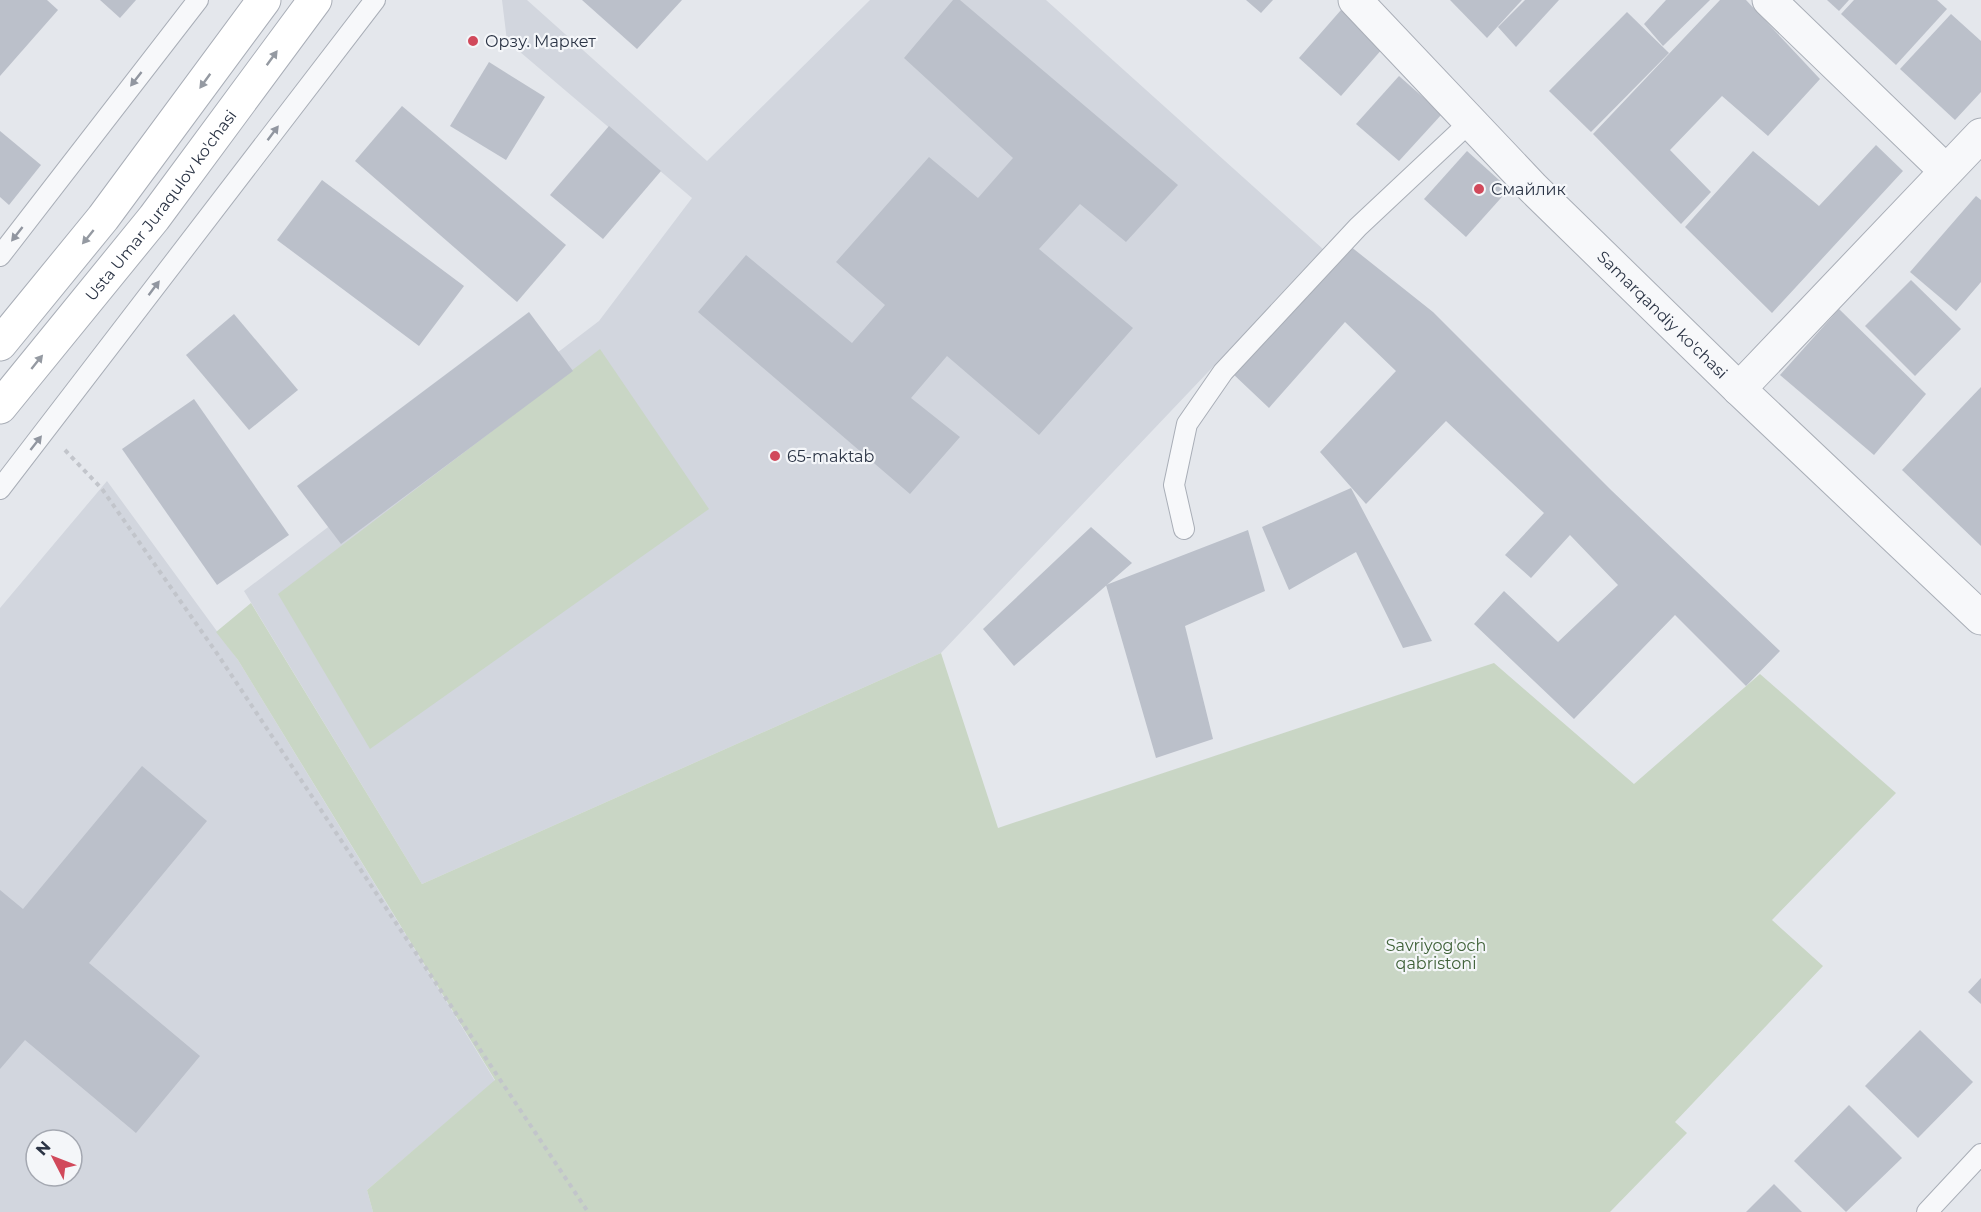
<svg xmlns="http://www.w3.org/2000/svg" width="1981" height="1212" font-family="Montserrat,sans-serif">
<rect width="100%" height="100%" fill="#e4e7ec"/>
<g fill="#d2d6de" fill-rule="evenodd">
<polygon points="502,0 527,0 707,161 870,0 1046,0 1324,250 941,653 422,884 244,591 599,321 692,198 507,41"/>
<path d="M 107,481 L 238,660 L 495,1081 L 367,1190 L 373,1212 L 0,1212 L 0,608 ZM 36,1140 L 72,1140 L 72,1176 L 36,1176 Z"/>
</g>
<g fill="#c9d6c5">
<polygon points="600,349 709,509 370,749 278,594"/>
<polygon points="251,603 422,884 941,653 998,828 1494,663 1634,784 1760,674 1896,793 1772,920 1823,966 1675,1122 1687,1133 1610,1212 373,1212 367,1190 495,1080 238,660 216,632"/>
</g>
<g fill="#bbc0ca">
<polygon points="0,0 47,0 58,10 0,76"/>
<polygon points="100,0 136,0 120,18"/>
<polygon points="582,0 682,0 637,49"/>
<polygon points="953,0 960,0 1178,185 1126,242 1080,204 1039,249 1133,328 1039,435 947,356 911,398 960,437 910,494 698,312 746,255 852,343 885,305 836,262 929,157 978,198 1013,158 904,58"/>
<polygon points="1246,0 1273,0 1261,13"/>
<polygon points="1450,0 1522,0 1487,38"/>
<polygon points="1525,0 1559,0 1516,47 1498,27"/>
<polygon points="1666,0 1710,0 1663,46 1644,24"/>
<polygon points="1720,0 1746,0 1820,79 1768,136 1722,96 1670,150 1711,192 1681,224 1593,134"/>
<polygon points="1827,0 1849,0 1839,11"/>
<polygon points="1854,0 1937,0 1947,9 1896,65 1841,14"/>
<polygon points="1341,10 1383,48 1341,96 1299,58"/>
<polygon points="1627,12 1669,53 1591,132 1549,91"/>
<polygon points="1951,14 1981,41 1981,92 1955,120 1900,69"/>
<polygon points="489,62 545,97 506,160 450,126"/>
<polygon points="1399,76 1442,114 1399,161 1356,124"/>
<polygon points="402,106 566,245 517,302 355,161"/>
<polygon points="609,126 661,171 603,239 550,195"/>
<polygon points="0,131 41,165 9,205 0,197"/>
<polygon points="1876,145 1903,171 1772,313 1685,227 1753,151 1819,206"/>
<polygon points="1467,151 1509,189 1466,237 1424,199"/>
<polygon points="322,180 464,286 419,346 277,240"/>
<polygon points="1976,196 1981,200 1981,282 1956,311 1910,272"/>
<polygon points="1350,246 1433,312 1611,490 1780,651 1746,686 1675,615 1574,719 1474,624 1504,591 1558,642 1618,585 1570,535 1531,578 1505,555 1544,513 1446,421 1366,504 1320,452 1396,371 1345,322 1269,408 1232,373"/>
<polygon points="1911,280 1961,329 1915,376 1865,326"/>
<polygon points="1839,309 1926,394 1874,455 1780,375"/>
<polygon points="529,312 573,371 341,544 297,486"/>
<polygon points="234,314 298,390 249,430 186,355"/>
<polygon points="1981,387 1981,546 1902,470"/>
<polygon points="194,399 289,535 217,585 122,449"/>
<polygon points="1351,488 1432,641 1403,648 1356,552 1289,590 1262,527"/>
<polygon points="1091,527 1132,563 1014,666 983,629"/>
<polygon points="1248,530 1265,591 1185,626 1213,739 1156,758 1106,585"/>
<polygon points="142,766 207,821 89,963 200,1056 136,1133 25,1040 0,1069 0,890 23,909"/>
<polygon points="1981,978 1981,1004 1968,992"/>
<polygon points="1920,1030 1973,1082 1918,1138 1865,1086"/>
<polygon points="1849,1105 1902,1158 1846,1212 1794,1161"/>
<polygon points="1774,1184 1802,1212 1746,1212"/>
</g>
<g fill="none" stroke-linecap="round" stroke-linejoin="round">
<defs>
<g id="lane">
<polyline points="0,256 198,0"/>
<polyline points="0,489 375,0"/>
<polyline points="1184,529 1174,485 1187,424 1223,372 1358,227 1470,122"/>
<polyline points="1927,1212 1981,1154"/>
</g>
<g id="street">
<path id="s1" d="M 1355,0 L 1533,188 L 1739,389 L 1981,618"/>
<polyline points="1769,0 1946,171"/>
<polyline points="1739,389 1981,135"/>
</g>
<g id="secondary">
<polyline points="0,344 103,218 264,0"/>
<path id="s2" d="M 0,407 L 154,218 L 315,0"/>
</g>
</defs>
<use href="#lane" stroke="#a9aeb7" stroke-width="22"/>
<use href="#street" stroke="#a9aeb7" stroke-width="35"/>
<use href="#secondary" stroke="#a9aeb7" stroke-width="35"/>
<polyline stroke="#c2c5cb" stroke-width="4" stroke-dasharray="4.5 4.5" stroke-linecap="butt" points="65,450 102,489 216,652 588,1212"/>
<use href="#lane" stroke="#f7f8fa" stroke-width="20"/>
<use href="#street" stroke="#f7f8fa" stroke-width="33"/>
<use href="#secondary" stroke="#fff" stroke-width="33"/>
</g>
<defs><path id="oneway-solid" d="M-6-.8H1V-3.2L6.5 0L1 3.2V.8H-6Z" transform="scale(1.5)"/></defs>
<g fill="#959aa2">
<use href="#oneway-solid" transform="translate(272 58) rotate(-54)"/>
<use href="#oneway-solid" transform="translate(205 81) rotate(126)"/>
<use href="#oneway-solid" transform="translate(88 237) rotate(129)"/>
<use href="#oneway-solid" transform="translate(37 362) rotate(-51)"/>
</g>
<g fill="#9196a0">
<use href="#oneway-solid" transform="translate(136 79) rotate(128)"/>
<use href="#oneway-solid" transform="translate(273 133) rotate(-53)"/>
<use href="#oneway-solid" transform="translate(17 234) rotate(128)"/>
<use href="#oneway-solid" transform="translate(154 288) rotate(-53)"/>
<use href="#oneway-solid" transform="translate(36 443) rotate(-52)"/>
</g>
<g fill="#d1495b" stroke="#f4f6f9" stroke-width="2">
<circle cx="473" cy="41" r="6"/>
<circle cx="1479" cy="189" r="6"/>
<circle cx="775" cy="456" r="6"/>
</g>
<g text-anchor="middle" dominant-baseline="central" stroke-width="4.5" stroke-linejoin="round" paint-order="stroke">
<g font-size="16" fill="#2b3445" stroke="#f4f6f9" text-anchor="start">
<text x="485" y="41">Орзу. Маркет</text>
<text x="1491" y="189">Смайлик</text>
<text x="787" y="456">65-maktab</text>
</g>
<g font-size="16" fill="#2b3445" stroke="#f4f6f9">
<text stroke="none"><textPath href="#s2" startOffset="258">Usta Umar Juraqulov ko'chasi</textPath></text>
<text stroke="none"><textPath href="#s1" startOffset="440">Samarqandiy ko'chasi</textPath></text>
</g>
<g font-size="16" fill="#3f6138" stroke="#f4f6f9">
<text x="1436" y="945">Savriyog'och<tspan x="1436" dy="18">qabristoni</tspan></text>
</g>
</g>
<g transform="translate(54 1158) rotate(312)"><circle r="28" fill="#f4f6f9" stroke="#a4a8b1" stroke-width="1.5"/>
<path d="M0-4.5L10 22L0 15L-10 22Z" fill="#d1495b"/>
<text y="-9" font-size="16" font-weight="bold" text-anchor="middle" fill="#2b3445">N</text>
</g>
</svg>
